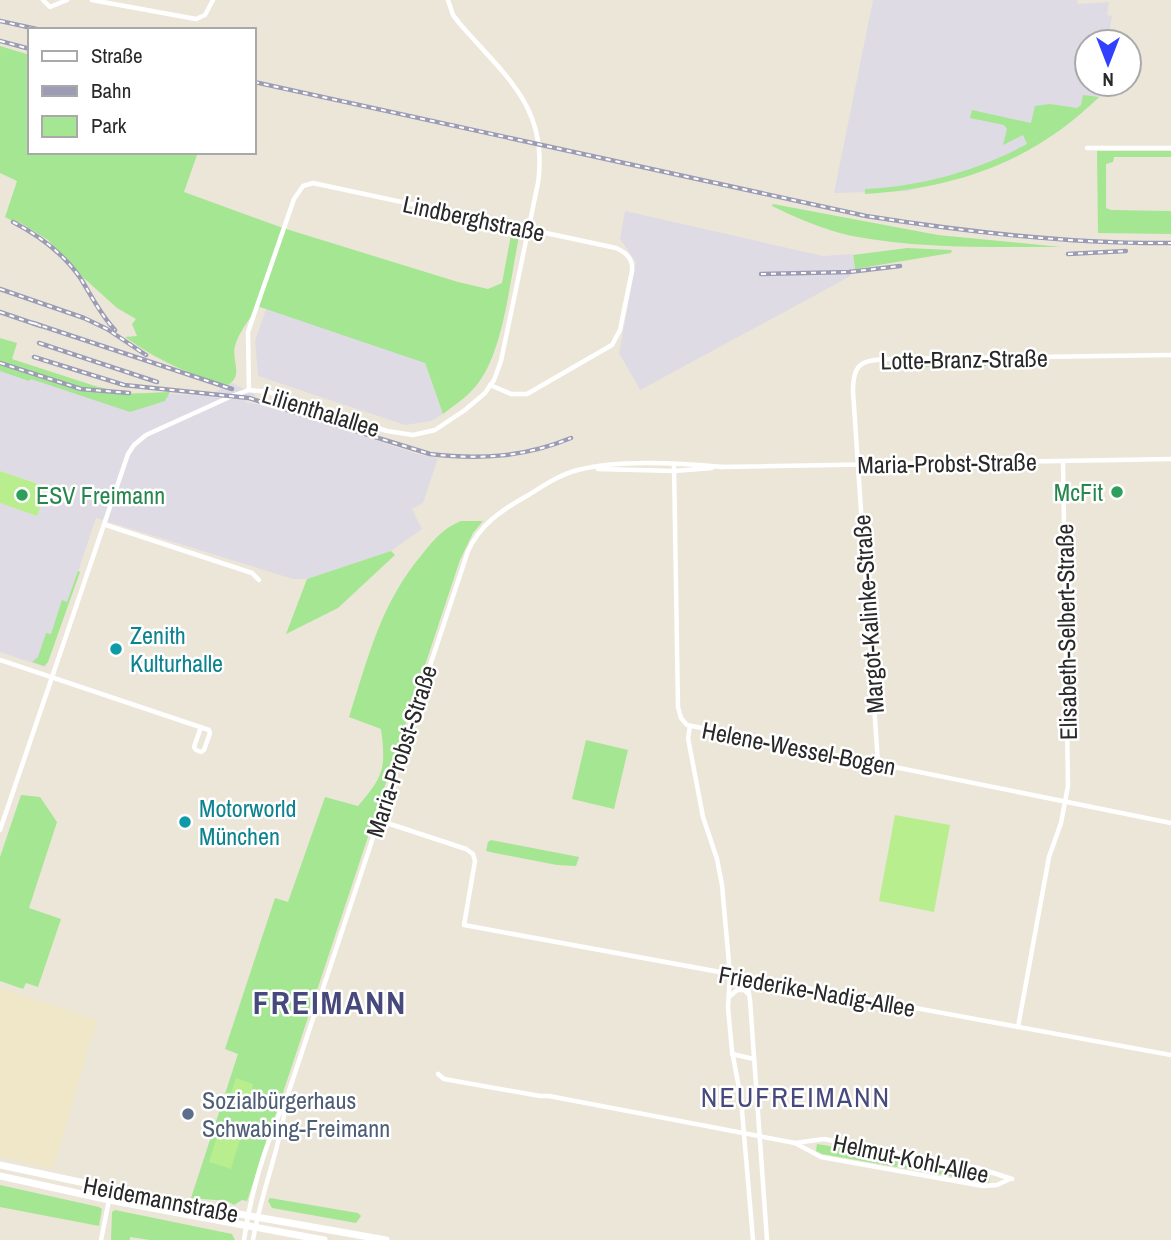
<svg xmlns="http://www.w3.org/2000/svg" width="1171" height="1240" font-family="'Archivo Narrow',sans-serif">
<rect width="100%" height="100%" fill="#ece6d9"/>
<g fill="#dedbe4">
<polygon points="873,0 1077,0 1078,4 1109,2 1107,15 1112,16 1108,42 1087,42 1087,84 1102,84 1101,96 1088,107 1009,160 908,191 834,193"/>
<polygon points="625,211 823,256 852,254 855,269 849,277 640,390 619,353 636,262 620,239"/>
<polygon points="266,309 424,361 443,414 431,421 405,425 258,376 255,341"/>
<polygon points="0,366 117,404 120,397 173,394 207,396 232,383 256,395 245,402 279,408 417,454 438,458 423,503 412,509 422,529 391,551 307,579 293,579 96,518 48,662 45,667 0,652 0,503 37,516 46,486 0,471"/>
</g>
<polygon fill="#efe7c7" points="0,988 97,1020 53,1169 0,1156"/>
<g fill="#a4e692">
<path d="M 0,46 L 30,55 L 30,152 L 198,152 L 184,192 L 283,228 L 458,282 L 488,289 L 502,283 L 511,235 L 519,237 C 510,279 504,348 479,382 C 470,395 456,404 443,414 L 425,363 L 257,306 C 251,318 238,333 235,346 C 231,361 245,377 226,386 C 188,373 158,361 125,337 L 137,336 L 132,324 L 136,319 L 117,308 L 76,271 L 48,240 L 19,222 L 18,224 L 5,217 L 17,181 L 0,173 Z"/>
<path d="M 1083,95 L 1099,97 C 1033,162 956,188 865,194 L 865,189 C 923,186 976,171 1027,144 L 1023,135 L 1003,145 L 1007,129 L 1004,125 L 970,118 L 972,110 L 1031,123 L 1035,106 L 1050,104 L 1077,108 L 1081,105 Z"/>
<polygon points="1097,151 1171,151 1171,157 1114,157 1113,162 1106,164 1106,208 1111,210 1171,211 1171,234 1098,233"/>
<path d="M 773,204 L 938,235 L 1061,247 C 992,247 921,249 852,236 C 824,230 797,218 772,206 Z"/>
<polygon points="907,248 952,250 951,253 855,269 853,255"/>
<path d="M 0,338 L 17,343 L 12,359 L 95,386 L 120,392 L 85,388 L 58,380 L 58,383 C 102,396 125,394 170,392 L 165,401 L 130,412 L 31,379 L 29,381 L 0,371 Z"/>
<polygon points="983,360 986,362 986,366 890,367 890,362"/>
<path d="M 461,521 L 483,521 L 473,533 L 460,560 L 247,1201 L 242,1200 L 234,1205 L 227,1201 L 191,1198 L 238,1054 L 225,1049 L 275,898 L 288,902 L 325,797 L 358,806 C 384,776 386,768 381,729 L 349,717 C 369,655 381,602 424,552 C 435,538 444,528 461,521 Z"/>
<polygon points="391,551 395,555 338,608 286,634 307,579"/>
<polygon points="78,571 80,572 48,662 44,666 32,662 38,657 46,633 51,634 62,600 67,602"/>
<polygon points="586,740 628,750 614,809 572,799"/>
<polygon points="21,795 40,797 57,822 29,908 61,919 38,987 26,983 23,989 0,981 0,857"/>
<polygon points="491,840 579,857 576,866 557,865 495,853 486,851 488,842"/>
<polygon points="817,1144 899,1157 897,1167 822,1154 816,1151"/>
<polygon points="905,1158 988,1174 990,1176 989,1183 903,1168"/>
<polygon points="0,1185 99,1207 102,1209 99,1226 0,1207"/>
<polygon points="270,1198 358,1213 361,1216 356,1223 272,1208 268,1201"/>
<polygon points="115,1210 232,1234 235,1240 150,1240 130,1237 130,1240 111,1240 112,1212"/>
</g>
<g fill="#b8ee8d">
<polygon points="0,471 47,487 37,516 0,503"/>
<polygon points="895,815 950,825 934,912 879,901"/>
<polygon points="236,1078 253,1084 248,1112 227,1106"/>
<polygon points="220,1127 242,1134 231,1169 209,1162"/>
</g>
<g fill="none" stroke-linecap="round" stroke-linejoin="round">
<g stroke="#fff" stroke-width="4.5">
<polyline points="43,0 50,7 67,0"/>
<polyline points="92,0 196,19 205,15 213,0"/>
<polyline points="1087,148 1171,148"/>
<path d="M 249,390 L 248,332 L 294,199 L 303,186 L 313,183 L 616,248 C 627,253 633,259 632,271 L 620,330 L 612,345 L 527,394 L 511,394 L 490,385"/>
<polyline points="674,464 678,707 681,718 687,725 1171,823"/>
<polyline points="720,467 1171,459"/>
<polyline points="598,469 674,471 712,468"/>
<polyline points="106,525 252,573 259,580"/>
<polyline points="0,660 209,730 210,733 204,750 201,752 196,750 194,747 201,727"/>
<polyline points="690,726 688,738 703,817 717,859 722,885 730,975 728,1007 732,1051 741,1099 753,1240"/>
<path d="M 878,764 L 853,391 C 853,364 861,360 887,359 L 1171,355"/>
<polyline points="378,820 466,849 473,854 475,861 464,925 1171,1055"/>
<path d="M 0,830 L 128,454 L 134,445 L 146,435 L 232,396 L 249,390 L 269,392 L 387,431 L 413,435 L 435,430 L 465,410 L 485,393 L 494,380 L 501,361 L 538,183 C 549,107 504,75 460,24 L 453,15 L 448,0"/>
<polyline points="746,978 750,1000 767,1240"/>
<polyline points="729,997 737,990 745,990 747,993"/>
<polyline points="1018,1027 1049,857 1061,823 1068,786 1063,462"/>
<polyline points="732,1054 754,1059"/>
<polyline points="438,1074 444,1079 540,1096 549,1096 795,1143 824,1139 978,1168 1012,1179"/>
<polyline points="795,1143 821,1157 983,1186 997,1185 1008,1180"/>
<polyline points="101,1240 109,1200"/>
<path d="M 244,1240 C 251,1191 267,1139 288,1094 L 468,551 C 480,525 500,511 525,497 C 542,487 558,475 578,470 C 619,459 681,463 723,467"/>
<path d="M 253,1240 C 261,1192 281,1146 287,1098"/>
</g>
<g stroke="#fff" stroke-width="7">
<polyline points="0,1165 183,1204 386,1240"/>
<polyline points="0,1176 109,1200 324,1240"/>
</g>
<defs>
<g id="rail">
<polyline points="0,21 41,30"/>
<polyline points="0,41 30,49"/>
<path d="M 254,82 L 866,216 C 967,232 1069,244 1171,243"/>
<path d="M 13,222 C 40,236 64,254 81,279 C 92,297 101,315 115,330"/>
<polyline points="1068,254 1126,251"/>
<polyline points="761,274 849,272 900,266"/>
<polyline points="0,289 84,318 107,329 146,355"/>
<polyline points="0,312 41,326"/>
<polyline points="33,323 232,389"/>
<polyline points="39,343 157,382"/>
<path d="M 34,357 L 124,385 L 249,398 L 430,454 C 480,460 525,457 571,438"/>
<polyline points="0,363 81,389 129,393"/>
</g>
</defs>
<use href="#rail" stroke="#9c9cb4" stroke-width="4.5"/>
<use href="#rail" stroke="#fff" stroke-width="2" stroke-dasharray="5" stroke-linecap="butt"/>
</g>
<g fill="#2e9e5b" stroke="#fff" stroke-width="2.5">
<circle cx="1117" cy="492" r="7"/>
<circle cx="22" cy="495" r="7"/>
</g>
<g fill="#0f9aa8" stroke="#fff" stroke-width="2.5">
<circle cx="116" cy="649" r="7"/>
<circle cx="185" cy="822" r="7"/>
</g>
<circle fill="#5c6f8a" stroke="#fff" stroke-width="2.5" cx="188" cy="1114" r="7"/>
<g text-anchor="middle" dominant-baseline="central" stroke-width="5" stroke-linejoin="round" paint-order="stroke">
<g font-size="24" fill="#292929" stroke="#fff">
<text transform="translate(474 218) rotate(12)">Lindberghstraße</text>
<text transform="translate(964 359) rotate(-1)">Lotte-Branz-Straße</text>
<text transform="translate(321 411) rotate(17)">Lilienthalallee</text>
<text transform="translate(947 463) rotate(-1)">Maria-Probst-Straße</text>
<text transform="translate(868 614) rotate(-94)">Margot-Kalinke-Straße</text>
<text transform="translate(1066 632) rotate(-91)">Elisabeth-Selbert-Straße</text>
<text transform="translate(799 748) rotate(11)">Helene-Wessel-Bogen</text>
<text transform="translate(401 751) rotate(-72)">Maria-Probst-Straße</text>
<text transform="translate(817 991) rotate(10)">Friederike-Nadig-Allee</text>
<text transform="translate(911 1158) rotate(12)">Helmut-Kohl-Allee</text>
<text transform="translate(161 1199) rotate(11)">Heidemannstraße</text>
</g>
<g font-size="24" fill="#27864d" stroke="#fff" text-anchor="end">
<text x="1103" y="492">McFit</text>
<text x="36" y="495" text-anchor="start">ESV Freimann</text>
</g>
<g font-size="24" fill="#0d838f" stroke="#fff" text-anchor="start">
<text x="130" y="635">Zenith<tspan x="130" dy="28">Kulturhalle</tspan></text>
<text x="199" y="808">Motorworld<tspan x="199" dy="28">München</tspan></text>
</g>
<g font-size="24" fill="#4e5e75" stroke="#fff" text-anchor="start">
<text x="202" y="1100">Sozialbürgerhaus<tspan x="202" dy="28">Schwabing-Freimann</tspan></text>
</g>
<g font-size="28" letter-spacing="2" fill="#47497c" stroke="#fff">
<text x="796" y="1097">NEUFREIMANN</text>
</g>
<g font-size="32" font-weight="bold" letter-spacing="2" fill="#47497c" stroke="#fff">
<text x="330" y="1002">FREIMANN</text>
</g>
</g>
<rect x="28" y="28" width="228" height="126" fill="#ffffff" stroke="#a9a9a9" stroke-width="2"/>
<rect x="42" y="51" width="35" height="10" fill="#ffffff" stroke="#a9a9a9" stroke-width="2"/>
<text x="91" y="63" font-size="21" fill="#292929">Straße</text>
<rect x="42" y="86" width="35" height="10" fill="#9c9cb4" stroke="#a9a9a9" stroke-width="2"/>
<text x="91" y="98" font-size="21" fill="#292929">Bahn</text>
<rect x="42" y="116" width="35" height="21" fill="#a4e692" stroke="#a9a9a9" stroke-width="2"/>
<text x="91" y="133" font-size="21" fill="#292929">Park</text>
<g transform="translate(1108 63) rotate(180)"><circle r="33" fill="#ffffff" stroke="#a9a9a9" stroke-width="2"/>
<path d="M0-5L12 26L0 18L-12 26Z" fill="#333fff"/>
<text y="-10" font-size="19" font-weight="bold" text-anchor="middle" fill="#292929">N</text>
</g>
</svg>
